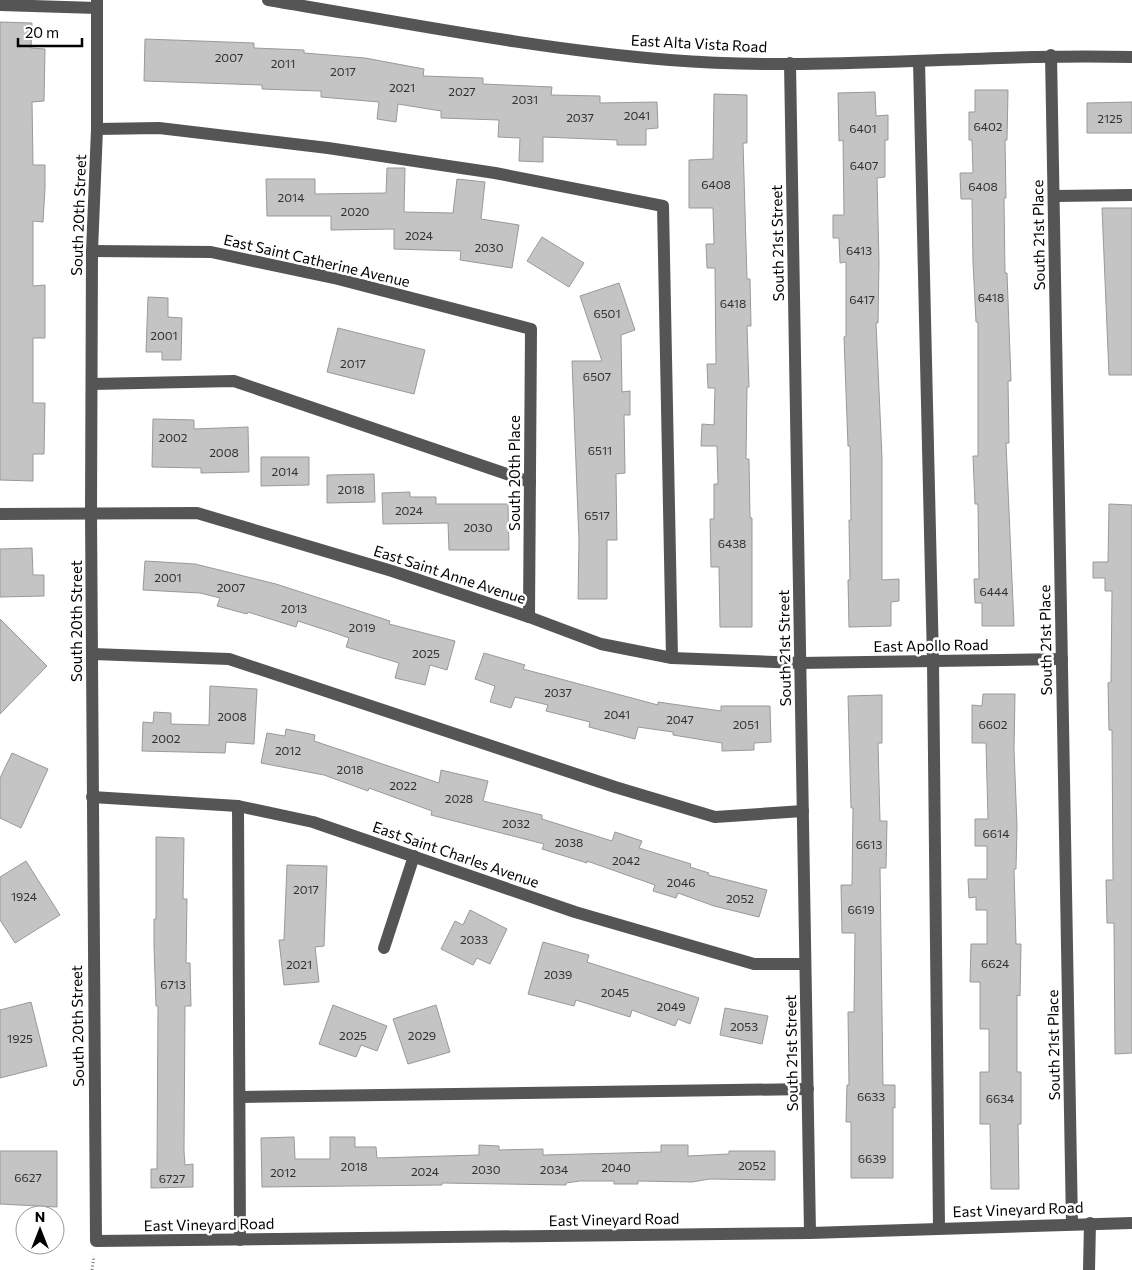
<svg xmlns="http://www.w3.org/2000/svg" width="1132" height="1270" font-family="Commissioner,sans-serif">
<rect width="100%" height="100%" fill="#fff"/>
<g fill="#c4c4c4" stroke="#999">
<polygon points="0,22 32,23 31,48 45,49 44,101 32,102 33,165 45,165 45,188 43,222 33,221 33,286 45,285 45,338 33,338 33,403 45,403 44,454 33,454 33,481 0,480"/>
<polygon points="145,39 254,43 254,48 304,50 304,53 365,58 424,69 423,76 483,78 483,84 552,87 551,95 600,96 600,103 657,102 658,128 646,129 646,145 617,145 617,140 543,137 543,162 519,161 520,138 498,137 499,120 441,118 441,111 398,104 396,122 377,119 379,102 321,97 321,91 262,89 262,85 144,81"/>
<polygon points="975,90 1008,90 1007,140 1005,140 1006,198 1004,198 1005,273 1007,273 1011,381 1008,381 1009,443 1006,443 1014,626 982,626 982,603 975,603 974,579 979,579 978,504 975,504 973,456 978,456 978,322 976,322 973,262 972,199 961,199 960,173 973,173 972,140 969,140 969,112 975,112"/>
<polygon points="875,92 876,116 888,115 888,140 885,140 885,177 877,178 879,262 878,323 876,323 882,458 882,580 899,579 899,601 891,602 891,626 849,627 848,580 850,580 849,520 851,520 850,446 848,446 844,337 846,336 846,262 840,263 839,238 833,238 833,215 844,215 843,140 839,141 838,93"/>
<polygon points="714,94 747,95 747,143 743,143 747,279 750,279 751,326 747,326 749,387 747,387 746,459 749,459 750,518 752,518 752,627 720,627 719,567 711,567 710,519 714,519 714,484 718,484 717,446 701,446 702,424 714,425 715,388 708,388 707,364 716,364 715,268 707,268 706,244 714,244 713,208 689,208 689,160 713,159"/>
<polygon points="1132,102 1132,133 1087,133 1087,103"/>
<polygon points="387,168 405,168 404,212 453,213 457,179 485,182 481,219 519,225 512,268 460,260 461,251 394,249 394,229 331,230 331,216 267,216 266,179 315,179 315,194 386,193"/>
<polygon points="1102,208 1132,208 1132,375 1109,375"/>
<polygon points="542,237 584,263 569,287 527,261"/>
<polygon points="619,283 635,330 621,335 622,392 630,391 630,415 624,415 625,473 616,474 617,540 607,540 607,599 578,599 579,541 572,361 602,361 580,296"/>
<polygon points="148,297 168,298 168,317 182,318 181,360 162,360 162,352 146,352"/>
<polygon points="338,328 425,350 414,394 327,372"/>
<polygon points="153,419 194,420 194,429 248,427 249,472 201,473 201,468 152,467"/>
<polygon points="261,457 309,457 309,485 261,486"/>
<polygon points="374,474 375,502 327,503 327,475"/>
<polygon points="410,492 410,497 436,497 436,504 508,504 509,550 449,550 448,523 383,524 382,493"/>
<polygon points="1109,504 1132,505 1132,1053 1115,1054 1114,923 1107,923 1106,880 1113,880 1112,730 1109,730 1108,683 1111,682 1112,591 1105,591 1105,578 1093,578 1093,562 1108,562"/>
<polygon points="32,548 33,575 44,575 44,596 0,597 0,549"/>
<polygon points="145,561 195,564 276,584 390,621 389,624 455,641 447,670 430,665 425,685 395,678 399,663 346,647 349,638 335,633 298,621 296,627 248,612 247,614 217,606 220,598 200,593 143,590"/>
<polygon points="0,619 47,666 0,714"/>
<polygon points="484,653 525,665 523,669 658,705 658,702 721,711 721,706 770,706 771,742 754,743 754,750 722,751 722,743 673,735 673,732 638,727 635,739 589,727 590,722 546,711 548,705 515,697 511,708 490,702 495,686 475,679"/>
<polygon points="210,686 257,689 254,744 226,742 225,753 142,751 143,722 153,723 154,712 171,713 171,724 209,725"/>
<polygon points="983,694 1015,694 1014,749 1017,827 1016,869 1014,869 1016,944 1021,944 1020,996 1017,995 1017,1072 1021,1072 1021,1124 1018,1124 1019,1189 991,1189 990,1124 980,1124 980,1072 989,1072 989,1029 980,1029 980,982 970,982 971,944 987,944 987,910 976,910 976,897 969,898 968,879 987,879 987,846 975,846 975,819 988,819 986,743 972,743 972,705 982,706"/>
<polygon points="882,695 882,743 878,743 880,821 887,821 886,868 880,868 883,1085 895,1085 895,1108 893,1107 893,1178 851,1178 851,1122 846,1122 847,1085 849,1085 848,1012 854,1012 855,933 842,933 841,885 852,885 853,808 851,808 848,696"/>
<polygon points="286,729 315,735 314,741 439,783 441,770 488,781 483,801 542,815 542,819 612,841 615,832 642,841 639,848 691,864 690,867 709,873 708,875 767,890 759,917 714,906 678,893 676,898 653,891 655,885 587,861 587,863 542,849 544,844 431,815 432,811 369,788 368,791 324,775 261,763 267,733 285,736"/>
<polygon points="12,753 48,769 21,828 0,818 0,778"/>
<polygon points="156,837 184,838 183,899 187,899 186,963 190,963 191,1006 185,1006 184,1151 185,1165 193,1164 193,1187 151,1188 151,1169 157,1169 158,1006 156,1006 154,946 154,919 156,919"/>
<polygon points="26,861 60,915 15,943 0,920 0,877"/>
<polygon points="287,865 327,866 324,946 315,947 319,982 284,985 279,940 284,940"/>
<polygon points="470,910 507,929 490,964 477,958 473,965 441,949 455,921 463,925"/>
<polygon points="543,942 589,955 587,962 699,998 690,1024 678,1019 675,1026 632,1010 630,1017 576,1000 574,1006 528,994"/>
<polygon points="31,1002 47,1066 0,1078 0,1010"/>
<polygon points="333,1005 387,1026 377,1051 361,1045 356,1057 319,1044"/>
<polygon points="436,1005 450,1052 408,1064 393,1019"/>
<polygon points="725,1008 768,1016 762,1044 720,1035"/>
<polygon points="294,1137 295,1159 330,1159 330,1137 355,1137 355,1147 376,1147 377,1158 479,1155 479,1145 499,1146 499,1150 543,1149 543,1155 661,1152 661,1145 688,1145 688,1156 729,1154 729,1151 775,1151 775,1180 710,1179 692,1182 638,1181 638,1184 614,1184 614,1181 580,1181 566,1183 566,1185 442,1183 442,1185 262,1187 261,1138"/>
<polygon points="0,1151 57,1151 57,1207 0,1204"/>
</g>
<g fill="none" stroke-linecap="round" stroke-linejoin="round">
<polyline stroke="#777" stroke-width="3" stroke-dasharray="1 2.5" stroke-linecap="butt" points="92,1270 94,1256"/>
<g stroke="#555" stroke-width="12">
<polyline points="97,0 97,129 92,251 91,513 96,1241 810,1233 1132,1223"/>
<path d="M 268,0 C 401,22 535,49 670,60 C 823,72 978,53 1132,57"/>
<polyline points="0,5 97,8"/>
<polyline points="1051,55 1072,1224"/>
<polyline points="919,61 933,661 939,1228"/>
<polyline points="790,63 810,1233"/>
<polyline points="97,129 159,128 328,148 495,173 663,206 672,658"/>
<polyline points="1054,196 1132,195"/>
<polyline points="92,251 211,252 338,279 531,329 529,617"/>
<polyline points="92,384 234,381 530,482"/>
<polyline points="0,514 197,513 392,571 529,617 601,644 672,658 800,663 1062,659"/>
<polyline points="93,654 229,659 615,787 715,817 803,811"/>
<polyline points="92,797 238,806 313,822 575,912 754,964 805,964"/>
<polyline points="238,806 240,1240"/>
<polyline points="384,948 414,856"/>
<polyline points="240,1097 808,1089"/>
<polyline points="1089,1270 1090,1223"/>
</g>
</g>
<g text-anchor="middle" dominant-baseline="central" stroke-width="5" stroke-linejoin="round" paint-order="stroke">
<g font-size="12" fill="#313131">
<text x="229" y="57">2007</text>
<text x="283" y="63">2011</text>
<text x="343" y="71">2017</text>
<text x="402" y="87">2021</text>
<text x="462" y="91">2027</text>
<text x="525" y="99">2031</text>
<text x="637" y="115">2041</text>
<text x="580" y="117">2037</text>
<text x="1110" y="118">2125</text>
<text x="988" y="126">6402</text>
<text x="863" y="128">6401</text>
<text x="864" y="165">6407</text>
<text x="716" y="184">6408</text>
<text x="983" y="186">6408</text>
<text x="291" y="197">2014</text>
<text x="355" y="211">2020</text>
<text x="419" y="235">2024</text>
<text x="489" y="247">2030</text>
<text x="859" y="250">6413</text>
<text x="991" y="297">6418</text>
<text x="862" y="299">6417</text>
<text x="733" y="303">6418</text>
<text x="607" y="313">6501</text>
<text x="164" y="335">2001</text>
<text x="353" y="363">2017</text>
<text x="597" y="376">6507</text>
<text x="173" y="437">2002</text>
<text x="600" y="450">6511</text>
<text x="224" y="452">2008</text>
<text x="285" y="471">2014</text>
<text x="351" y="489">2018</text>
<text x="409" y="510">2024</text>
<text x="597" y="515">6517</text>
<text x="478" y="527">2030</text>
<text x="732" y="543">6438</text>
<text x="168" y="577">2001</text>
<text x="231" y="587">2007</text>
<text x="994" y="591">6444</text>
<text x="294" y="608">2013</text>
<text x="362" y="627">2019</text>
<text x="426" y="653">2025</text>
<text x="558" y="692">2037</text>
<text x="617" y="714">2041</text>
<text x="232" y="716">2008</text>
<text x="680" y="719">2047</text>
<text x="746" y="724">2051</text>
<text x="993" y="724">6602</text>
<text x="166" y="738">2002</text>
<text x="288" y="750">2012</text>
<text x="350" y="769">2018</text>
<text x="403" y="785">2022</text>
<text x="459" y="798">2028</text>
<text x="516" y="823">2032</text>
<text x="996" y="833">6614</text>
<text x="569" y="842">2038</text>
<text x="869" y="844">6613</text>
<text x="626" y="860">2042</text>
<text x="681" y="882">2046</text>
<text x="306" y="889">2017</text>
<text x="24" y="896">1924</text>
<text x="740" y="898">2052</text>
<text x="861" y="909">6619</text>
<text x="474" y="939">2033</text>
<text x="995" y="963">6624</text>
<text x="299" y="964">2021</text>
<text x="558" y="974">2039</text>
<text x="173" y="984">6713</text>
<text x="615" y="992">2045</text>
<text x="671" y="1006">2049</text>
<text x="744" y="1026">2053</text>
<text x="353" y="1035">2025</text>
<text x="422" y="1035">2029</text>
<text x="20" y="1038">1925</text>
<text x="871" y="1096">6633</text>
<text x="1000" y="1098">6634</text>
<text x="872" y="1158">6639</text>
<text x="752" y="1165">2052</text>
<text x="354" y="1166">2018</text>
<text x="616" y="1167">2040</text>
<text x="486" y="1169">2030</text>
<text x="554" y="1169">2034</text>
<text x="425" y="1171">2024</text>
<text x="283" y="1172">2012</text>
<text x="28" y="1177">6627</text>
<text x="172" y="1178">6727</text>
</g>
<g font-size="15" fill="#000" stroke="#fff">
<text transform="translate(699 43) rotate(3)">East Alta Vista Road</text>
<text transform="translate(78 215) rotate(-88)">South 20th Street</text>
<text transform="translate(1038 235) rotate(-91)">South 21st Place</text>
<text transform="translate(777 243) rotate(-91)">South 21st Street</text>
<text transform="translate(317 260) rotate(13)">East Saint Catherine Avenue</text>
<text transform="translate(514 473) rotate(-90)">South 20th Place</text>
<text transform="translate(450 574) rotate(18)">East Saint Anne Avenue</text>
<text transform="translate(76 621) rotate(-90)">South 20th Street</text>
<text transform="translate(1045 640) rotate(-91)">South 21st Place</text>
<text transform="translate(931 645) rotate(-1)">East Apollo Road</text>
<text transform="translate(784 648) rotate(-91)">South 21st Street</text>
<text transform="translate(456 854) rotate(19)">East Saint Charles Avenue</text>
<text transform="translate(77 1026) rotate(-91)">South 20th Street</text>
<text transform="translate(1053 1045) rotate(-91)">South 21st Place</text>
<text transform="translate(791 1053) rotate(-91)">South 21st Street</text>
<text transform="translate(1018 1209) rotate(-2)">East Vineyard Road</text>
<text transform="translate(614 1219) rotate(-1)">East Vineyard Road</text>
<text transform="translate(209 1224) rotate(-1)">East Vineyard Road</text>
</g>
</g>
<g transform="translate(40 1230)"><circle r="24" fill="#ffffff" stroke="#999999"/>
<path d="M0-4L9 19L0 12L-9 19Z" fill="#000000"/>
<text y="-8" font-size="14" font-weight="bold" text-anchor="middle" fill="#000000">N</text>
</g>
<path d="M18 38v8h64v-8" fill="none" stroke="#000000" stroke-width="2.5"/>
<text x="25" y="38" font-size="15" fill="#000000" stroke="#ffffff" stroke-width="4" paint-order="stroke">20 m</text>
</svg>
